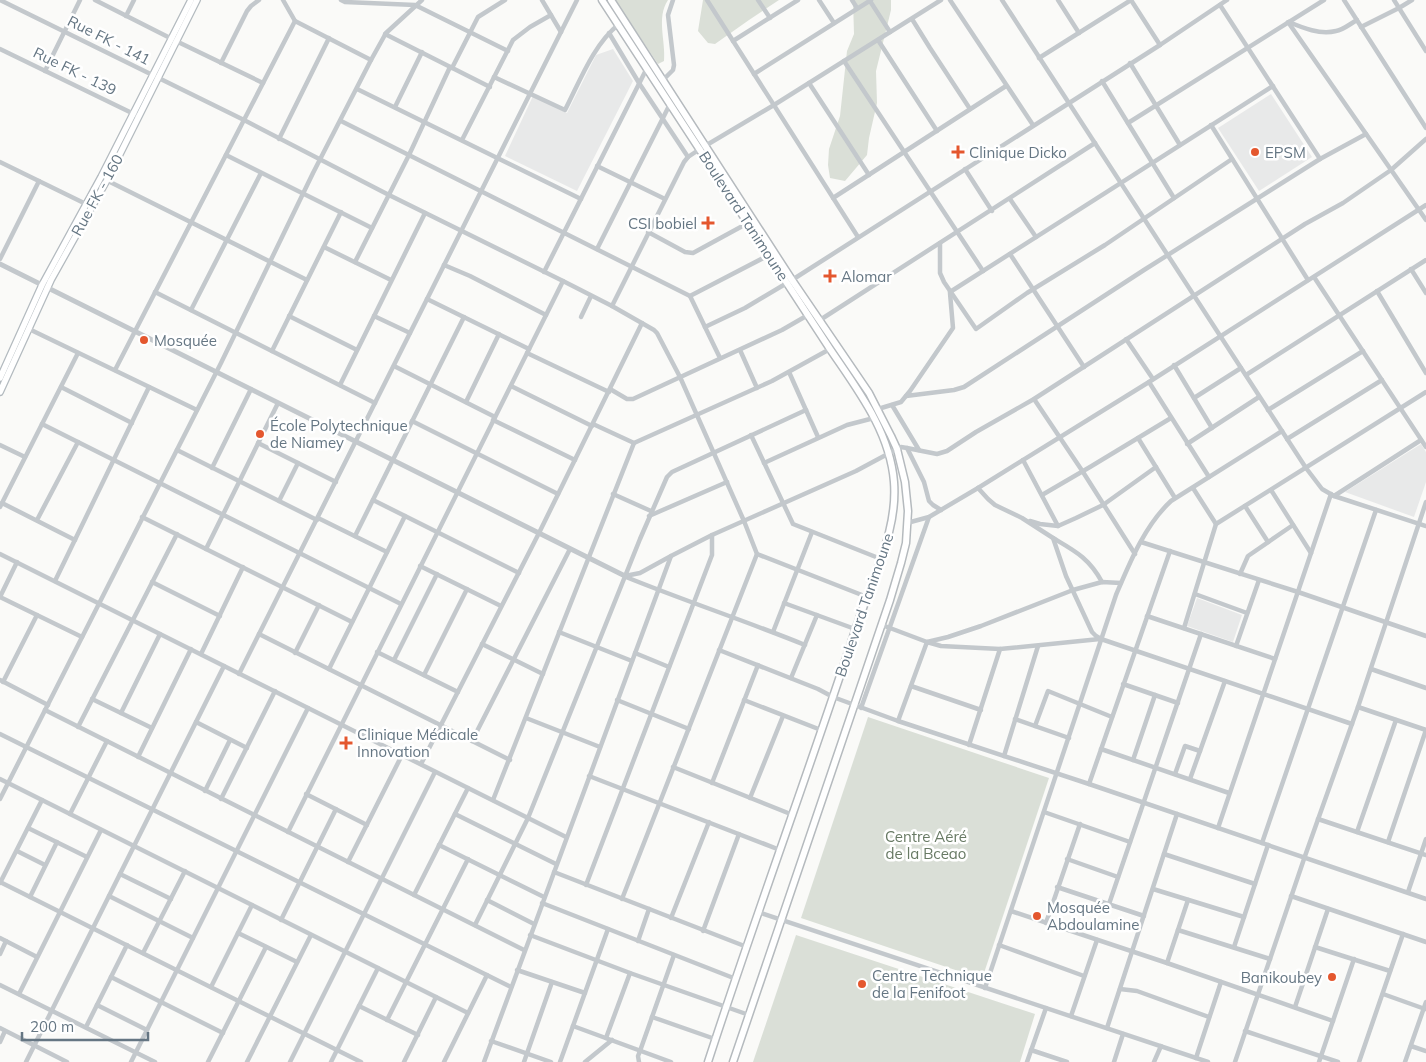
<svg xmlns="http://www.w3.org/2000/svg" width="1426" height="1062" font-family="Mulish,sans-serif">
<rect width="100%" height="100%" fill="#fafaf8"/>
<g fill="#e8e9e9">
<polygon points="613,49 633,81 577,191 505,156 533,96 567,113 596,55"/>
<polygon points="1271,94 1312,157 1259,191 1218,128"/>
<polygon points="1421,444 1426,452 1426,482 1414,517 1345,492"/>
<polygon points="1197,598 1242,615 1233,642 1187,626"/>
</g>
<g fill="#dadfd7">
<path d="M 615,0 L 668,0 C 656,18 666,41 664,61 L 658,64 Z"/>
<polygon points="703,0 779,0 749,20 715,44 708,43 698,31"/>
<polygon points="853,0 891,0 891,10 876,71 877,103 869,138 867,155 845,181 830,178 828,165 829,149 840,116 847,51 854,34"/>
<polygon points="868,717 1049,778 982,979 801,918"/>
<polygon points="796,935 1035,1014 1020,1062 753,1062"/>
</g>
<g fill="none" stroke-linecap="round" stroke-linejoin="round">
<defs>
<g id="secondary">
<polyline points="0,378 42,285 101,177 191,0"/>
<polyline points="0,392 51,280 107,180 197,0"/>
</g>
<g id="primary">
<path d="M 602,0 L 830,349 C 857,389 890,431 894,482 C 897,521 882,556 869,592 C 862,610 856,628 850,646 C 804,785 753,923 708,1062"/>
<polyline points="611,0 792,280 869,393 891,436 897,449 905,482 908,511 906,543 901,563 890,600 733,1062"/>
</g>
</defs>
<use href="#secondary" stroke="#b3babf" stroke-width="8"/>
<use href="#primary" stroke="#b5babe" stroke-width="9"/>
<g stroke="#c3c8cc" stroke-width="4.5">
<polyline points="0,0 244,120 389,195 563,281 612,306 654,330 657,333 680,377 744,521 757,554 622,899"/>
<polyline points="95,0 176,41 263,83"/>
<polyline points="283,0 295,21 371,60"/>
<polyline points="341,0 345,2 415,5 508,51"/>
<polyline points="542,0 561,32"/>
<polyline points="707,0 858,237"/>
<polyline points="758,0 770,18"/>
<polyline points="819,0 834,23"/>
<polyline points="852,0 857,8"/>
<polyline points="950,0 1033,125"/>
<polyline points="1002,0 1306,468 1322,489 1334,496 1426,526"/>
<polyline points="1058,0 1079,33"/>
<polyline points="1131,0 1160,45"/>
<polyline points="1344,0 1426,128"/>
<polyline points="1394,0 1426,51"/>
<polyline points="870,1 890,32"/>
<polyline points="1220,5 1320,159"/>
<polyline points="126,16 134,0"/>
<polyline points="912,19 930,48 970,109"/>
<polyline points="1288,22 1426,220"/>
<path d="M 1289,22 C 1303,28 1320,35 1336,31 C 1343,30 1350,24 1357,20"/>
<polyline points="1361,27 1399,8 1412,0"/>
<polyline points="609,33 639,83 688,157"/>
<polyline points="385,34 490,87"/>
<polyline points="878,40 937,131"/>
<polyline points="733,41 798,0"/>
<polyline points="0,49 136,115"/>
<polyline points="1039,58 1131,0"/>
<polyline points="844,61 983,271"/>
<polyline points="221,63 247,11 251,6 259,0"/>
<polyline points="1130,63 1180,145"/>
<polyline points="452,68 478,17 505,0"/>
<polyline points="45,71 80,0"/>
<polyline points="754,74 871,0"/>
<path d="M 494,77 L 565,110 C 580,81 593,45 619,24"/>
<polyline points="663,80 673,70 674,65 668,15 673,0"/>
<polyline points="1102,81 1174,198"/>
<polyline points="809,83 869,175"/>
<polyline points="357,89 581,199"/>
<polyline points="395,107 422,52"/>
<polyline points="341,121 690,296 769,255"/>
<polyline points="1128,123 1324,0"/>
<polyline points="1211,125 1308,280"/>
<polyline points="279,139 329,38"/>
<polyline points="462,140 513,40 530,27 551,15"/>
<polyline points="226,155 372,228"/>
<polyline points="0,162 86,204"/>
<polyline points="597,166 665,199"/>
<polyline points="965,169 992,211"/>
<polyline points="106,180 307,280"/>
<polyline points="833,198 1006,86"/>
<polyline points="1010,199 1036,237"/>
<polyline points="648,232 685,252 693,253 748,223"/>
<polyline points="940,243 940,273 944,282 976,329 1027,293 1105,245 1232,159"/>
<polyline points="324,247 391,280"/>
<polyline points="597,249 670,104"/>
<polyline points="1010,254 1084,367"/>
<polyline points="0,259 39,181"/>
<polyline points="355,262 409,155 450,67"/>
<polyline points="444,265 470,276 546,315"/>
<polyline points="1411,269 1426,293"/>
<polyline points="544,272 647,68"/>
<polyline points="1314,277 1426,447"/>
<polyline points="1377,291 1426,373"/>
<polyline points="155,292 375,403"/>
<polyline points="950,292 1273,86"/>
<polyline points="690,296 720,358"/>
<polyline points="427,299 529,349"/>
<polyline points="612,306 684,162 688,157 700,149 774,105 941,0"/>
<polyline points="191,310 261,173"/>
<polyline points="289,316 357,350"/>
<polyline points="374,316 410,333"/>
<polyline points="581,317 591,296"/>
<polyline points="820,320 1095,143"/>
<polyline points="705,327 745,308 792,280 1160,45 1227,0"/>
<polyline points="29,329 197,410"/>
<polyline points="1126,339 1153,379"/>
<polyline points="740,350 757,388"/>
<polyline points="272,351 341,212"/>
<polyline points="527,353 609,392"/>
<polyline points="1174,365 1212,428"/>
<polyline points="394,366 495,417"/>
<polyline points="115,370 295,21"/>
<polyline points="789,372 818,437"/>
<polyline points="1246,375 1426,260"/>
<polyline points="1149,382 1209,477"/>
<polyline points="340,385 425,213"/>
<polyline points="511,386 592,426"/>
<polyline points="61,387 132,423"/>
<polyline points="610,389 627,399 633,399 782,330 808,315"/>
<polyline points="906,396 954,390 964,387 1144,270 1320,159 1366,134"/>
<polyline points="1194,398 1241,368"/>
<polyline points="1034,399 1083,472 1135,554"/>
<polyline points="466,402 499,334"/>
<polyline points="892,405 919,450"/>
<polyline points="878,409 901,402 910,391 953,328 950,293"/>
<polyline points="1268,410 1363,351"/>
<polyline points="493,420 575,460"/>
<polyline points="412,421 558,494"/>
<polyline points="42,424 401,604"/>
<polyline points="593,424 634,443"/>
<polyline points="751,435 793,524 881,559"/>
<polyline points="1138,438 1175,498"/>
<polyline points="1287,439 1382,380"/>
<polyline points="258,443 336,482"/>
<polyline points="1187,444 1259,397"/>
<polyline points="0,445 25,457"/>
<polyline points="907,448 924,482 929,501 933,505 941,510"/>
<polyline points="177,450 317,520"/>
<polyline points="1023,460 1058,526"/>
<polyline points="764,463 847,425 874,418"/>
<polyline points="212,468 251,389"/>
<polyline points="978,488 988,499 995,505 1022,518 1053,538 1066,576 1092,632 1096,636 1101,639 1352,724"/>
<polyline points="1193,488 1216,524"/>
<polyline points="1271,490 1311,553"/>
<polyline points="613,494 651,511"/>
<polyline points="1042,495 1090,467 1171,418"/>
<polyline points="1334,496 1421,440"/>
<polyline points="373,500 519,573"/>
<polyline points="279,501 298,463"/>
<polyline points="2,503 75,540"/>
<polyline points="1245,506 1268,542"/>
<polyline points="0,507 78,353"/>
<polyline points="649,516 727,482"/>
<polyline points="142,517 352,622"/>
<polyline points="318,518 387,552"/>
<polyline points="37,520 78,442"/>
<polyline points="1030,521 1040,524 1058,526 1076,518 1103,505 1156,467"/>
<polyline points="907,523 929,517 978,488 1149,382 1426,205"/>
<polyline points="355,536 464,317"/>
<path d="M 1053,538 C 1075,551 1089,558 1102,582"/>
<polyline points="1141,542 1298,592 1426,636"/>
<polyline points="206,549 278,403"/>
<polyline points="0,554 566,837"/>
<polyline points="757,554 867,597"/>
<polyline points="420,566 501,606"/>
<polyline points="1240,574 1248,556 1293,525"/>
<polyline points="625,576 640,573 671,556 712,535 856,471 897,449 901,447 907,448 937,454 947,451 976,432 1034,399 1305,224 1343,203 1391,170 1426,139"/>
<path d="M 626,577 C 685,601 746,621 805,645"/>
<polyline points="55,581 149,387"/>
<polyline points="152,582 220,616"/>
<polyline points="1195,594 1247,613"/>
<polyline points="0,597 82,637"/>
<polyline points="0,597 17,562"/>
<polyline points="784,603 855,629"/>
<polyline points="1147,616 1275,659"/>
<polyline points="882,625 927,642 948,637 981,626 1073,590 1102,582 1121,583"/>
<polyline points="1184,628 1216,524 1426,392"/>
<polyline points="559,632 632,661"/>
<polyline points="773,632 812,532"/>
<polyline points="259,634 510,760"/>
<polyline points="482,644 543,674"/>
<polyline points="1236,646 1259,580"/>
<polyline points="719,650 818,689 833,697 898,721 1089,784 1426,899"/>
<polyline points="377,652 458,692"/>
<polyline points="295,653 319,605"/>
<polyline points="635,653 669,667"/>
<polyline points="201,654 243,567"/>
<polyline points="394,660 437,574"/>
<polyline points="329,669 405,516"/>
<polyline points="1371,669 1426,688"/>
<polyline points="239,674 577,0"/>
<polyline points="424,675 467,589"/>
<polyline points="791,678 817,615"/>
<polyline points="0,680 48,705"/>
<polyline points="3,682 37,615"/>
<polyline points="1123,684 1178,703"/>
<polyline points="911,686 981,710"/>
<polyline points="92,699 152,728"/>
<polyline points="617,700 689,729"/>
<polyline points="744,700 821,730"/>
<polyline points="1358,707 1426,730"/>
<polyline points="861,708 929,517"/>
<polyline points="45,710 524,950"/>
<polyline points="121,713 160,634"/>
<polyline points="526,718 600,747"/>
<polyline points="1015,719 1069,738"/>
<polyline points="898,721 927,642 941,646 1000,649 1100,639"/>
<polyline points="196,722 247,748"/>
<polyline points="1035,726 1048,691 1112,717"/>
<polyline points="78,727 177,534"/>
<polyline points="0,734 511,987"/>
<polyline points="472,741 570,549"/>
<polyline points="969,745 1000,649"/>
<polyline points="1101,749 1229,793"/>
<polyline points="1004,756 1038,646"/>
<polyline points="138,757 191,649"/>
<polyline points="1133,760 1155,695"/>
<polyline points="421,764 539,533 642,323"/>
<polyline points="673,767 793,815"/>
<polyline points="1175,774 1185,746 1200,751"/>
<polyline points="589,776 780,850"/>
<polyline points="0,779 468,1013"/>
<polyline points="1190,779 1225,681"/>
<polyline points="712,783 758,665"/>
<polyline points="1089,784 1170,551"/>
<polyline points="205,791 230,740"/>
<polyline points="306,794 367,825"/>
<polyline points="750,798 783,716"/>
<polyline points="0,799 221,363 313,173 371,60 386,33 422,0"/>
<polyline points="221,799 275,691"/>
<polyline points="493,800 634,443 772,381 830,349"/>
<polyline points="1044,812 1130,842"/>
<polyline points="70,814 107,741"/>
<polyline points="455,814 556,864"/>
<polyline points="1318,819 1426,855"/>
<polyline points="28,828 87,857"/>
<polyline points="1218,828 1331,494"/>
<polyline points="288,832 563,281"/>
<polyline points="1357,832 1396,720"/>
<polyline points="1388,842 1426,730"/>
<polyline points="1262,843 1376,510"/>
<polyline points="439,845 544,897"/>
<polyline points="17,851 45,865"/>
<polyline points="1164,854 1255,884"/>
<polyline points="1067,859 1118,877"/>
<polyline points="348,862 402,755"/>
<polyline points="554,872 747,947"/>
<polyline points="120,874 171,899"/>
<polyline points="0,882 361,1062"/>
<polyline points="0,883 42,800"/>
<polyline points="586,885 712,555 712,535"/>
<polyline points="1057,887 1144,916"/>
<polyline points="1153,889 1244,917"/>
<polyline points="1408,892 1426,839"/>
<polyline points="414,895 468,788"/>
<polyline points="109,896 193,938"/>
<polyline points="1291,896 1426,942"/>
<polyline points="30,897 57,842"/>
<polyline points="487,900 534,924"/>
<polyline points="542,903 736,979"/>
<polyline points="1109,904 1201,634"/>
<polyline points="1011,911 1167,963 1333,1021"/>
<polyline points="758,912 1208,1062"/>
<polyline points="671,918 709,822"/>
<polyline points="281,920 336,809"/>
<polyline points="1046,923 1080,824"/>
<polyline points="475,925 528,818 640,539 667,477 672,472 806,410"/>
<polyline points="1178,930 1270,959"/>
<polyline points="703,931 739,834"/>
<polyline points="238,933 297,962"/>
<polyline points="530,935 630,973 749,1015"/>
<polyline points="0,938 37,957"/>
<polyline points="638,941 649,909"/>
<polyline points="999,945 1084,976"/>
<polyline points="1234,947 1268,845"/>
<polyline points="1315,947 1390,971"/>
<polyline points="143,953 185,871"/>
<polyline points="0,954 6,941"/>
<polyline points="1167,963 1188,900"/>
<polyline points="517,970 585,993"/>
<polyline points="111,977 223,1033"/>
<polyline points="0,985 155,1062"/>
<polyline points="211,987 252,905"/>
<path d="M 985,988 L 1116,595 C 1130,562 1145,525 1171,501 L 1282,431"/>
<polyline points="1120,989 1137,991 1209,1017"/>
<polyline points="19,994 101,830"/>
<polyline points="1383,994 1425,1009"/>
<polyline points="97,1005 147,1030"/>
<polyline points="359,1006 418,1035"/>
<polyline points="1295,1007 1328,909"/>
<polyline points="1071,1016 1097,940"/>
<polyline points="652,1017 715,1039"/>
<polyline points="387,1020 468,859"/>
<polyline points="573,1026 671,1062"/>
<polyline points="86,1027 127,945"/>
<polyline points="0,1028 67,1062"/>
<polyline points="1107,1028 1177,814"/>
<polyline points="1245,1031 1338,1062"/>
<polyline points="606,1038 630,973"/>
<polyline points="491,1041 551,1062"/>
<polyline points="0,1042 5,1031"/>
<polyline points="1411,1046 1426,1051"/>
<polyline points="1031,1050 1067,1062"/>
<polyline points="1196,1058 1221,982"/>
<polyline points="26,1062 224,666"/>
<polyline points="131,1062 308,708"/>
<polyline points="208,1062 266,947"/>
<polyline points="247,1062 311,935"/>
<polyline points="290,1062 435,772"/>
<polyline points="331,1062 378,968"/>
<polyline points="404,1062 436,997"/>
<polyline points="444,1062 487,975"/>
<polyline points="484,1062 671,556"/>
<polyline points="524,1062 552,982"/>
<polyline points="560,1062 608,929"/>
<polyline points="585,1062 612,1040"/>
<polyline points="639,1062 638,1056 640,1051 674,955"/>
<polyline points="1027,1062 1046,1008"/>
<polyline points="1114,1062 1123,1034"/>
<polyline points="1154,1062 1161,1046"/>
<polyline points="1235,1062 1305,856 1358,707 1426,502"/>
<polyline points="1319,1062 1354,959"/>
<polyline points="1359,1062 1403,934"/>
<polyline points="1405,1062 1426,1002"/>
</g>
<polyline stroke="#c3c8cc" stroke-width="5" points="0,264 625,576"/>
<use href="#secondary" stroke="#fff" stroke-width="5.5"/>
<use href="#primary" stroke="#fff" stroke-width="6"/>
</g>
<g fill="#e4572e" stroke="#fff" stroke-width="2">
<path d="M955.5 144.5h5v5h5v5h-5v5h-5v-5h-5v-5h5z"/>
<circle cx="1255" cy="152" r="5"/>
<path d="M705.5 215.5h5v5h5v5h-5v5h-5v-5h-5v-5h5z"/>
<path d="M827.5 268.5h5v5h5v5h-5v5h-5v-5h-5v-5h5z"/>
<circle cx="144" cy="340" r="5"/>
<circle cx="260" cy="434" r="5"/>
<path d="M343.5 735.5h5v5h5v5h-5v5h-5v-5h-5v-5h5z"/>
<circle cx="1037" cy="916" r="5"/>
<circle cx="1332" cy="977" r="5"/>
<circle cx="862" cy="984" r="5"/>
</g>
<g text-anchor="middle" dominant-baseline="central" stroke-width="5" stroke-linejoin="round" paint-order="stroke">
<g font-size="15" fill="#657683" stroke="#fff">
<text transform="translate(109 40) rotate(27)">Rue FK - 141</text>
<text transform="translate(75 71) rotate(26)">Rue FK - 139</text>
<text transform="translate(97 195) rotate(-61)">Rue FK - 160</text>
<text transform="translate(744 216) rotate(57)">Boulevard Tanimoune</text>
<text transform="translate(864 605) rotate(-71)">Boulevard Tanimoune</text>
</g>
<g font-size="15" fill="#657683" stroke="#fff" text-anchor="start">
<text x="969" y="152">Clinique Dicko</text>
<text x="1265" y="152">EPSM</text>
<text x="697" y="223" text-anchor="end">CSI bobiel</text>
<text x="841" y="276">Alomar</text>
<text x="154" y="340">Mosquée</text>
<text x="270" y="425">École Polytechnique<tspan x="270" dy="17">de Niamey</tspan></text>
<text x="357" y="734">Clinique Médicale<tspan x="357" dy="17">Innovation</tspan></text>
<text x="1047" y="907">Mosquée<tspan x="1047" dy="17">Abdoulamine</tspan></text>
<text x="872" y="975">Centre Technique<tspan x="872" dy="17">de la Fenifoot</tspan></text>
<text x="1322" y="977" text-anchor="end">Banikoubey</text>
</g>
<g font-size="15" fill="#687a64" stroke="#fff">
<text x="926" y="836">Centre Aéré<tspan x="926" dy="17">de la Bceao</tspan></text>
</g>
</g>
<path d="M22 1032v8h126v-8" fill="none" stroke="#657683" stroke-width="2.5"/>
<text x="30" y="1032" font-size="15" fill="#657683" stroke="#ffffff" stroke-width="4" paint-order="stroke">200 m</text>
</svg>
